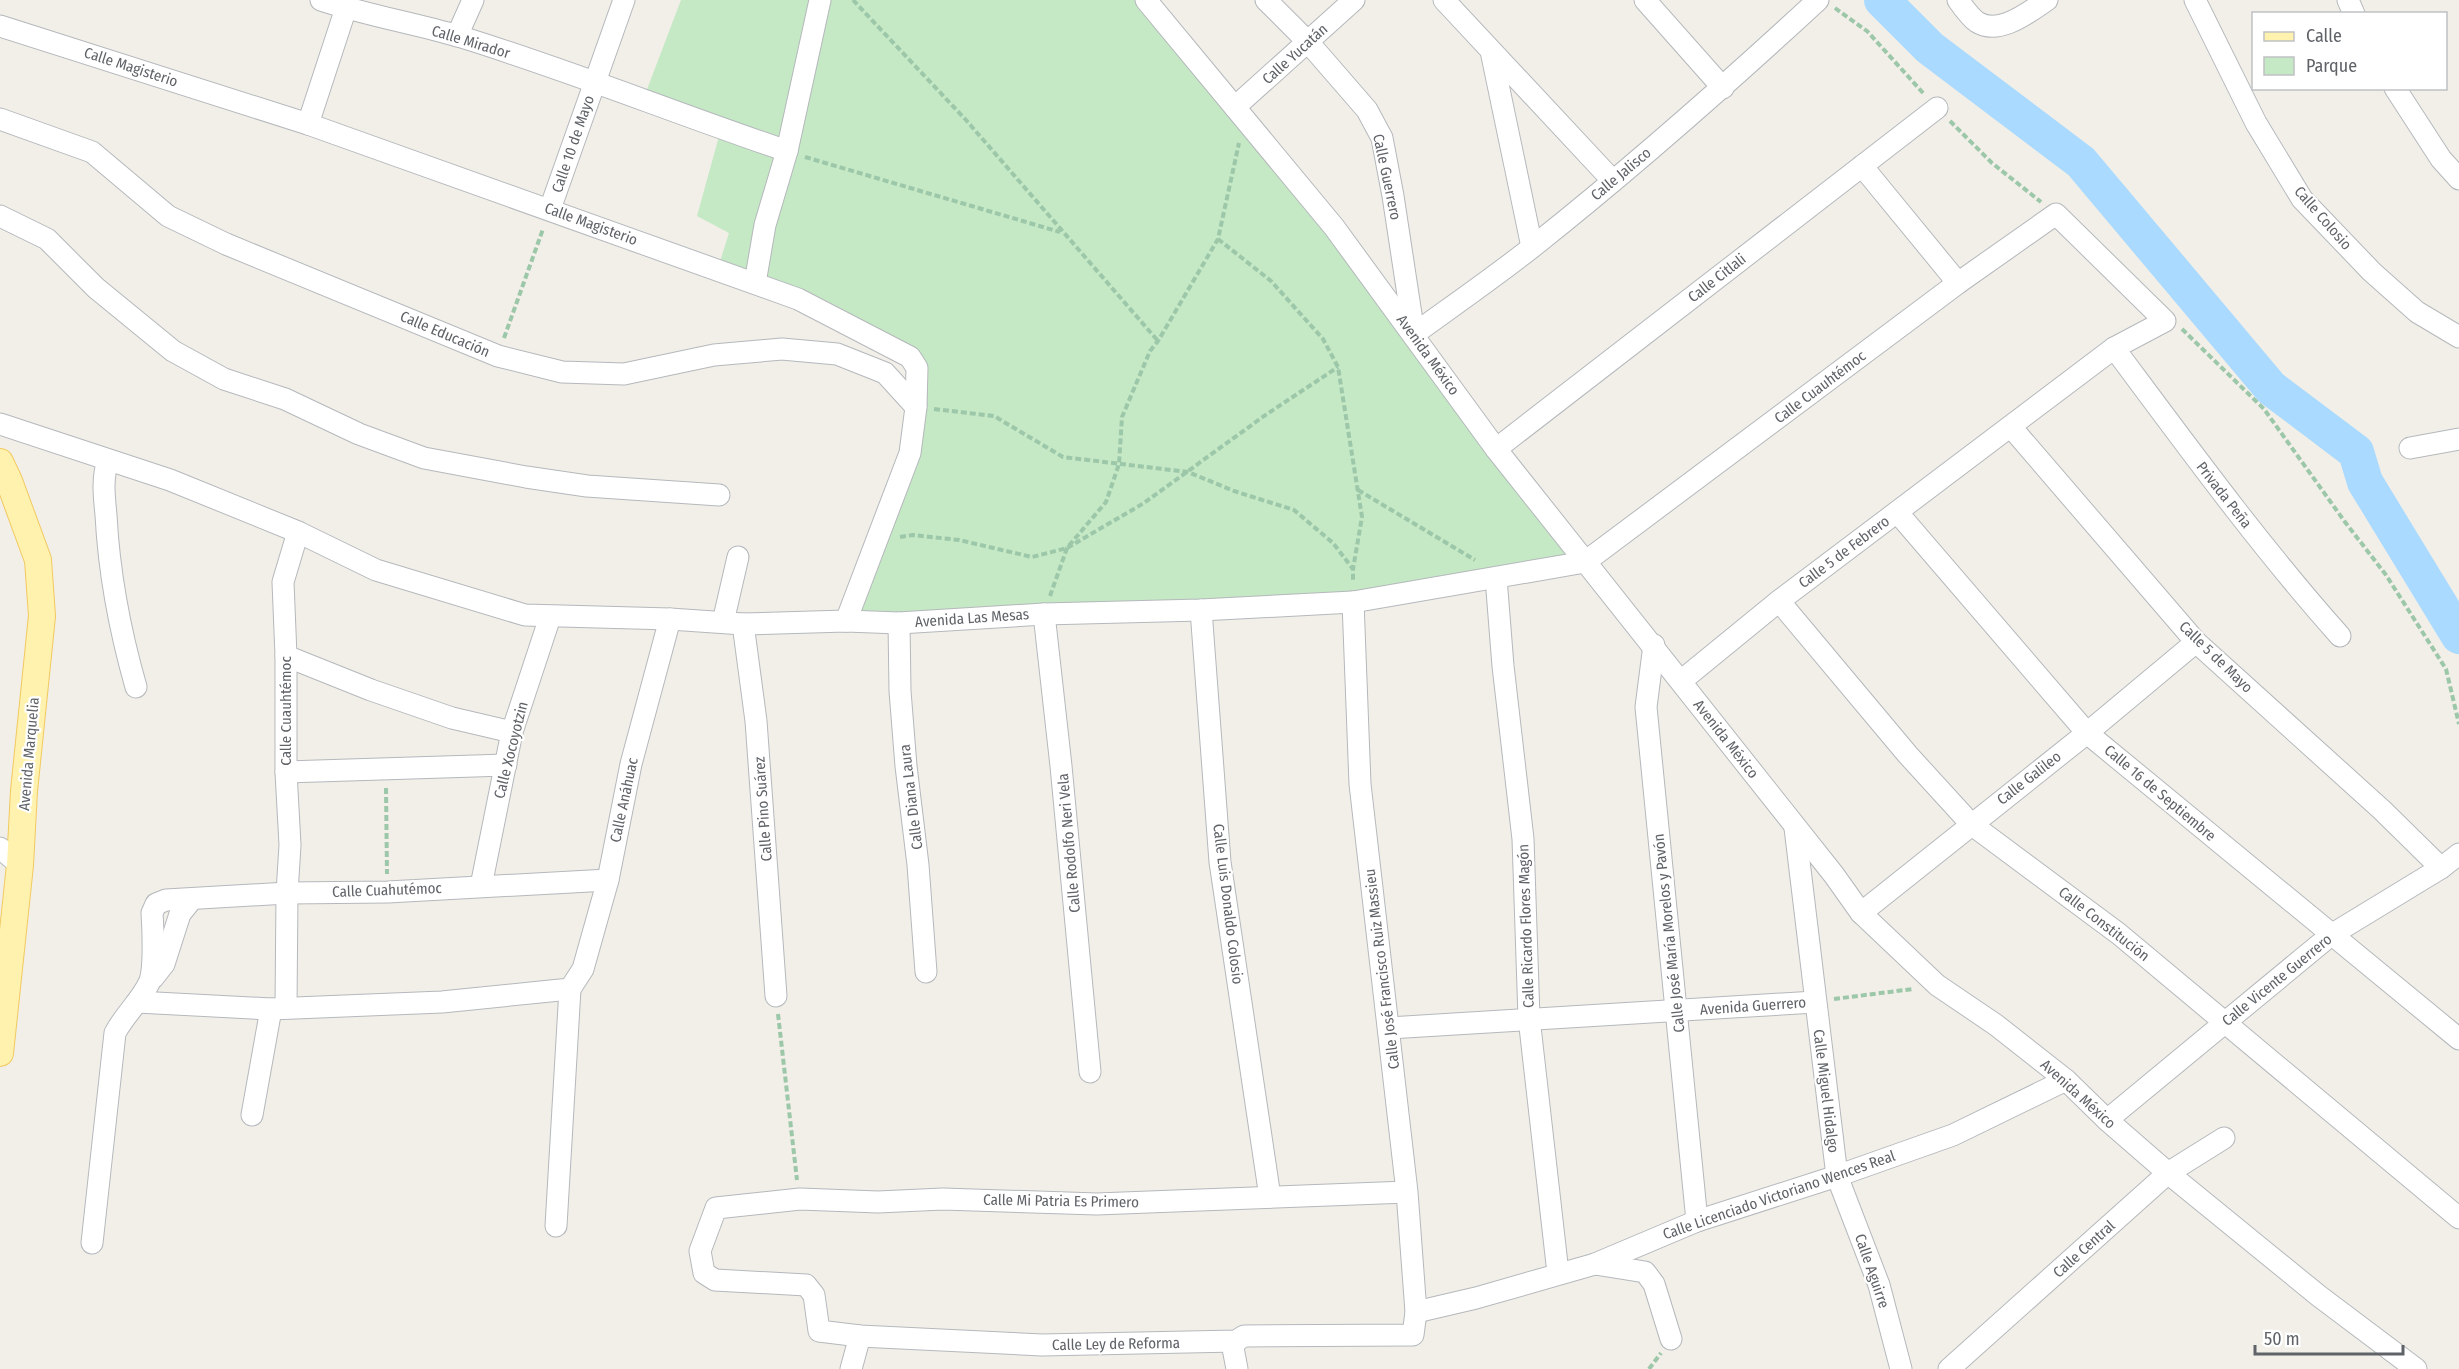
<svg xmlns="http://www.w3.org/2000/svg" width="2459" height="1369" font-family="'Fira Sans Condensed',sans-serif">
<rect width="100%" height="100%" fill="#f1efe8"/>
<polygon fill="#c5e8c5" points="681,0 1146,0 1585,562 1353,602 846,621 910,453 917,368 717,271 729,233 697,216 721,129 643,100"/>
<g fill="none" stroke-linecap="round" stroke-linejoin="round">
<polyline stroke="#aadaff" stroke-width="36" points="1882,0 1930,48 2081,162 2271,388 2356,452 2365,482 2459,636"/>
<defs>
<g id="minor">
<path d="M 321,0 C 366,15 413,23 458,36 C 569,70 677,114 787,151"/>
<polyline points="1146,0 1334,227 1496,449 1834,875 1861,913 1937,985 1996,1025 2066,1080 2107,1120 2168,1173 2319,1296 2416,1369"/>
<path d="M 1266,0 L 1308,42 L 1367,110 L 1382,138 L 1393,196 L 1414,334 C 1454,305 1496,276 1535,245 C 1633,167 1726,85 1818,0"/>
<polyline points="1444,0 1613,181"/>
<polyline points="1645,0 1723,88"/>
<path d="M 1958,0 C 1963,7 1970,17 1977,22 C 1999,36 2029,12 2047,0"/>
<polyline points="2195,0 2256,123 2302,199 2372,272 2417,312 2459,337"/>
<polyline points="2348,0 2354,14"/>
<polyline points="0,26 308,124 798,299 910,357 917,368 916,407 910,453 846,621"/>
<polyline points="457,36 473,0"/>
<polyline points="1491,51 1532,247"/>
<polyline points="2395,88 2441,159 2459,179"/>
<polyline points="1235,107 1354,0"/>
<polyline points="0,119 92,152 168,216 226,244 498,356 562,372 624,374 714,355 782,349 837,354 885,373 916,407"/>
<polyline points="308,124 346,8"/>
<polyline points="1862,166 1958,283"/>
<polyline points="550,209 624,0"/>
<polyline points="0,216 47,239 96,288 173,351 224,379 285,399 359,434 424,458 526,477 587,486 719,495"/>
<polyline points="755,283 765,225 787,151 820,0"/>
<path d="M 2114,348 C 2187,446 2259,545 2340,636"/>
<polyline points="0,424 170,480 298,532 376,570 525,615 670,619 743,624 846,621 899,623 1044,614 1201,610 1353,602 1585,562 1958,283 2056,214 2165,321 2114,348 1779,601 1681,681"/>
<polyline points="2011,427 2196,642 2382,810 2441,868"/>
<polyline points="2410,448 2459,439"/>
<polyline points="1496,449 1937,108"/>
<path d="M 108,460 C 102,479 104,495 106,515 C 109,573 120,631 136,687"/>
<polyline points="1897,512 2087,733 2459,1039"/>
<polyline points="1496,578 1503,666 1523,839 1529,1018 1558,1273"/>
<polyline points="1779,601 1908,755 1971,824 2119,934 2459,1218"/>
<polyline points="1353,602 1360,784 1407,1192 1416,1312 1413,1335 1244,1336 1236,1341 1042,1345 860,1336 819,1331 814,1295 806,1285 715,1280 704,1273 700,1251 716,1208 800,1199 878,1202 943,1199 1097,1204 1407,1192"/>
<polyline points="1201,610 1220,862 1270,1197"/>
<polyline points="1044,614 1061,766 1090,1072"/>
<polyline points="723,622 738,557"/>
<polyline points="899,623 900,691 906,766 918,865 926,972"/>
<polyline points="743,624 756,721 776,996"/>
<polyline points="1654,645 1646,707 1697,1221"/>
<polyline points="286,656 371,690 452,718 512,732"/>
<polyline points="286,772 506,765"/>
<polyline points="1795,828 1837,1176 1879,1285 1901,1369"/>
<polyline points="0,848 20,865"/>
<polyline points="481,886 512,732 550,617"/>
<polyline points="1861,913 2087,733 2196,642"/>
<polyline points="153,978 164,964 180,914 192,899"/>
<polyline points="137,1002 271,1009 442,1002 570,989 583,969 608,880 631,764 670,619"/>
<polyline points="286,1007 287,893 290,845 286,772 286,656 283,582 298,532"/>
<polyline points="1389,1028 1815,1002"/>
<polyline points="252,1115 271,1009"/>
<polyline points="2107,1120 2331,935 2441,868 2459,854"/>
<polyline points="556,1226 570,989"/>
<path d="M 92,1243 L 115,1033 C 125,1014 140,1002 149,983 C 155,970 153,928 152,913 L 156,904 L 166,900 L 287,893 L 388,892 L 608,880"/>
<polyline points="1595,1264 1645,1272 1654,1284 1671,1339"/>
<polyline points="1416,1312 1476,1298 1595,1264 1697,1221 1837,1176 1953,1135 2066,1080"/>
<polyline points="1236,1341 1233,1348 1237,1369"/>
<polyline points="851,1369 860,1336"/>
<polyline points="1949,1369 2168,1173 2224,1138"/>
</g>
<polyline id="major" points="0,462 9,481 38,560 42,616 24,791 20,865 0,1053"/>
</defs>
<use href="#minor" stroke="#b5b8bc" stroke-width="23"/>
<use href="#major" stroke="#f2c960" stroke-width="28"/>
<g stroke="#9cc7a9" stroke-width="4" stroke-dasharray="6 3" stroke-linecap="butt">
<polyline points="853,0 966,120 1158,341"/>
<polyline points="1835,8 1867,31 1924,94"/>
<polyline points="1950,121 1992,163 2041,202"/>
<polyline points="805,157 1060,232"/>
<polyline points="1218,239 1271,281 1323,339 1338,367 1362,517 1353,569"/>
<polyline points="2182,329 2264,409 2345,522 2386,575 2446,669 2459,724"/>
<polyline points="504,338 543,229"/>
<polyline points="934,409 994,416 1063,457 1188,472 1234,491 1294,510 1333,543 1353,569 1353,582"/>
<polyline points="1358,490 1475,560"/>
<polyline points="900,537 913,535 959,540 1032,557 1067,548 1144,503 1264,416 1338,367"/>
<polyline points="1050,596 1067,548 1106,502 1119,464 1122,417 1150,351 1158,341 1218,239 1239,143"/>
<polyline points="386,788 387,874"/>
<polyline points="1834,999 1913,989"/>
<polyline points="778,1014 797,1180"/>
<polyline points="1649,1369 1661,1353"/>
</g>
<use href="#minor" stroke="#fff" stroke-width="21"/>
<use href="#major" stroke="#fff2af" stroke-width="26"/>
</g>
<g text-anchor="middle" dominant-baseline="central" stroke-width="4.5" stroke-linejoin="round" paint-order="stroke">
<g font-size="15" fill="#5f6368" stroke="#fff">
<text transform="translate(471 42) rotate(17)">Calle Mirador</text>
<text transform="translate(1295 54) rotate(-42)">Calle Yucatán</text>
<text transform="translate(131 67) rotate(18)">Calle Magisterio</text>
<text transform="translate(573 144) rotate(-71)">Calle 10 de Mayo</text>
<text transform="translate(1621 174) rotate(-40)">Calle Jalisco</text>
<text transform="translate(1387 177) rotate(78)">Calle Guerrero</text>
<text transform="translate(2323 218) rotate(49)">Calle Colosio</text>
<text transform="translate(591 224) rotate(20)">Calle Magisterio</text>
<text transform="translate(1717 278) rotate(-38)">Calle Citlali</text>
<text transform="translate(445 334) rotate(23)">Calle Educación</text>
<text transform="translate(1428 355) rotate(54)">Avenida México</text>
<text transform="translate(1820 387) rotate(-37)">Calle Cuauhtémoc</text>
<text transform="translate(2224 495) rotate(52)">Privada Peña</text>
<text transform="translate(1844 552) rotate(-37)">Calle 5 de Febrero</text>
<text transform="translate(972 618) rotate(-4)">Avenida Las Mesas</text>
<text transform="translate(2216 657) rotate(44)">Calle 5 de Mayo</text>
<text transform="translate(286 711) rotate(-90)">Calle Cuauhtémoc</text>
<text transform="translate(1726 739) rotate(52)">Avenida México</text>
<text transform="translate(511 750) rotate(-76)">Calle Xocoyotzin</text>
<text transform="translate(29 754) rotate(-85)">Avenida Marquelia</text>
<text transform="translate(2029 778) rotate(-38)">Calle Galileo</text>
<text transform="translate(2160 793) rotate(40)">Calle 16 de Septiembre</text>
<text transform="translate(911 797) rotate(-97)">Calle Diana Laura</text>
<text transform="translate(624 800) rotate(-78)">Calle Anáhuac</text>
<text transform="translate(763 809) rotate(-94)">Calle Pino Suárez</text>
<text transform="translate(1069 843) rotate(-95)">Calle Rodolfo Neri Vela</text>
<text transform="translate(387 890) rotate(-2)">Calle Cuahutémoc</text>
<text transform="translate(1228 904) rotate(83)">Calle Luis Donaldo Colosio</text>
<text transform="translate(2104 924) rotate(38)">Calle Constitución</text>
<text transform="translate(1526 926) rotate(-92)">Calle Ricardo Flores Magón</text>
<text transform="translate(1669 933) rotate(-96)">Calle José María Morelos y Pavón</text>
<text transform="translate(1382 969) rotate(-97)">Calle José Francisco Ruiz Massieu</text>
<text transform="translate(2277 980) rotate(-39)">Calle Vicente Guerrero</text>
<text transform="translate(1753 1006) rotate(-4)">Avenida Guerrero</text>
<text transform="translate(1826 1091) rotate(83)">Calle Miguel Hidalgo</text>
<text transform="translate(2078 1094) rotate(42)">Avenida México</text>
<text transform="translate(1779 1195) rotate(-19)">Calle Licenciado Victoriano Wences Real</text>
<text transform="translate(1061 1201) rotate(1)">Calle Mi Patria Es Primero</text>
<text transform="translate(2084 1249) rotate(-42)">Calle Central</text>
<text transform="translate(1872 1271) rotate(71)">Calle Aguirre</text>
<text transform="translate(1116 1344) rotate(-1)">Calle Ley de Reforma</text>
</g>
</g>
<rect x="2252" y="12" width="195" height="78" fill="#ffffff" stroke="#bfc1c3" stroke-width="1.5"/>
<rect x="2264" y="32" width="30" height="9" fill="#fff2af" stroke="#bfc1c3" stroke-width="1.5"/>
<text x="2306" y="42" font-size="18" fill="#5f6368">Calle</text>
<rect x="2264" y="57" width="30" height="18" fill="#c5e8c5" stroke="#bfc1c3" stroke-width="1.5"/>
<text x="2306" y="72" font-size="18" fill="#5f6368">Parque</text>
<path d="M2255 1345v9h148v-9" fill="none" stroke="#5f6368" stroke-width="3"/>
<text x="2264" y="1345" font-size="18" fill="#5f6368" stroke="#ffffff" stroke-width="4.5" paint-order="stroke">50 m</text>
</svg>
